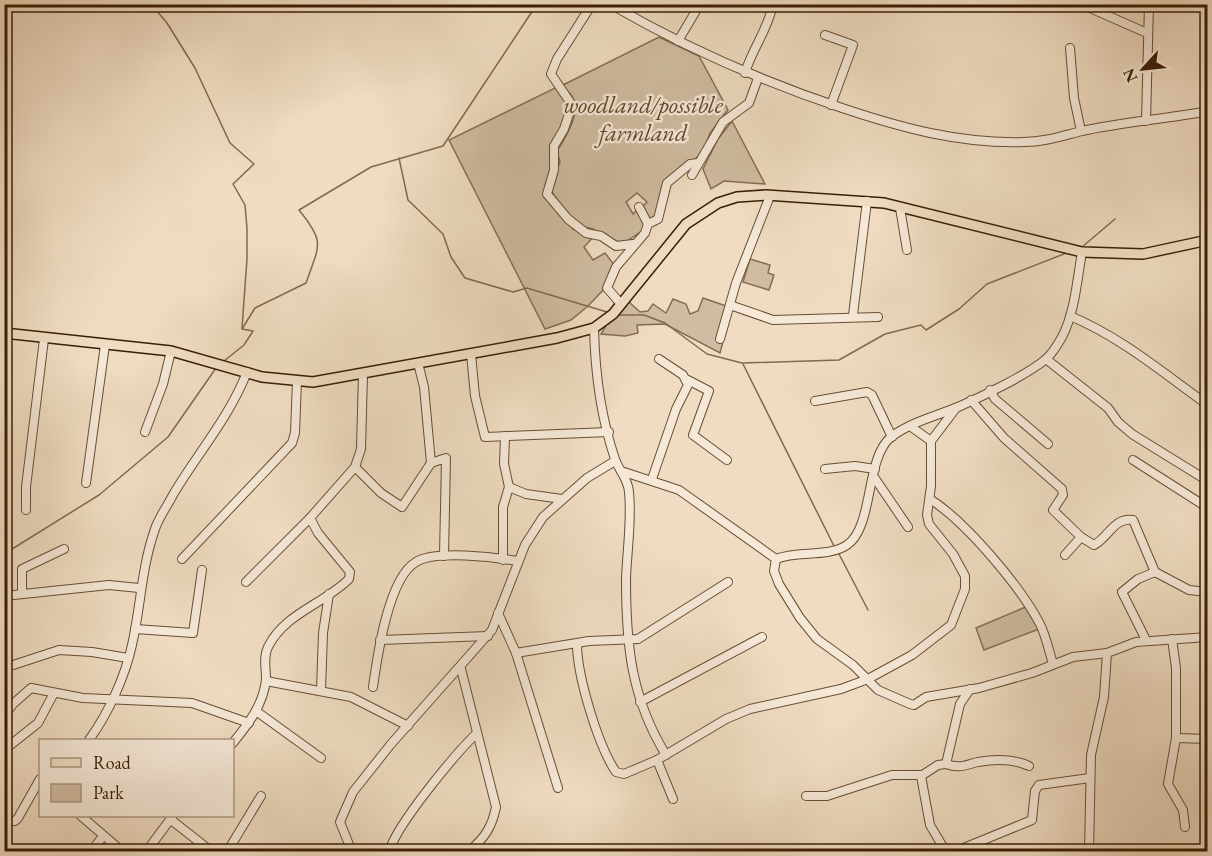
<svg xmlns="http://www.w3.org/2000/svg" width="1212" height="856" font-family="'EB Garamond',serif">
<rect width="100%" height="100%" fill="#efdcc2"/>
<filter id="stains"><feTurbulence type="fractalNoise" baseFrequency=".00333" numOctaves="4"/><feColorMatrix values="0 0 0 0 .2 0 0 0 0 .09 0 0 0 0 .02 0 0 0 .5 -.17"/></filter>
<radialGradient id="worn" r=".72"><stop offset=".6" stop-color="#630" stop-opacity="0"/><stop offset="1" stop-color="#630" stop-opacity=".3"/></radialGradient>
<g fill="#d0bca2" stroke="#866d52" stroke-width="1.5">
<path d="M 659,37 L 699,56 L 728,110 L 710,133 L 703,152 L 661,189 L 658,215 L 650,220 L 643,206 L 647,202 L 637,193 L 626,202 L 633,214 L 638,209 L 646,223 L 642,231 L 621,245 L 593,229 L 573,224 L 550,189 L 560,162 L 557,151 C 569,132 590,98 559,87 Z"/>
<polygon points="555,88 565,93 570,101 552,153 553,167 546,182 548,195 573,229 594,236 584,247 593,260 605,253 615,266 605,288 588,306 571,320 545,329 449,140"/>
<polygon points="732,121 765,184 724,181 711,189 703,169 718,139"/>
<polygon points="750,259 770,265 768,273 774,275 769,290 743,282"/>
<polygon points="703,298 732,308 720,353 665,324 637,325 638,333 625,336 601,334 607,324 629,302 640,312 648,311 653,304 666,313 673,299 686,304 690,314 698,311"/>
<polygon points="1028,606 1039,629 984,650 976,628"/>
</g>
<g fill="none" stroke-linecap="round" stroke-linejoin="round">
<g stroke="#82694f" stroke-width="1.5">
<polyline points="151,4 167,23 195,68 230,143 254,164 233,184 245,205 247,228 247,259 242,328"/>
<polyline points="399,158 408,200 443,234 451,257 465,278 513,292 527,288 607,312"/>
<polyline points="1082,247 1115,219"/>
<polyline points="617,315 644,315 665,323 707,354 742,363 839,360 885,334 921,325 926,330 959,309 987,284 1069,252"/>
<path d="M 224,361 L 244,345 L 253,331 L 242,329 L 255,308 L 306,283 C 319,245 326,243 299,210 L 371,167 L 443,146 L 537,4"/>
<polyline points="743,364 835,548"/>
<polyline points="838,552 868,610"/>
<polyline points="4,554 99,495 168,437 216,368"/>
</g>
<defs>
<g id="minor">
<polyline points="592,4 557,59 551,74 572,105 564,129 554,146 554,170 547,194 568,219 586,233 601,236 616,246 633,244"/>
<path d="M 610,4 C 684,47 761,81 842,108 C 902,128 960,144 1024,142 C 1044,142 1062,136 1082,131 C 1123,122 1166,119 1208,111"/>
<polyline points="1081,4 1147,33"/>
<polyline points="825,35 853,45 831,105"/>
<polyline points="678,41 700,4"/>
<polyline points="1070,48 1074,98 1081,131"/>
<path d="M 745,73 C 752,49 768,30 773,4"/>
<polyline points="1146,121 1149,4"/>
<polyline points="692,175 723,122 749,103 758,78"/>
<polyline points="639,207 648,224"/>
<polyline points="900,208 907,250"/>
<polyline points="621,304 607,288 616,267 645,233 648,224 658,219 667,183 690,164 698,163"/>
<polyline points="730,305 773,320 878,317"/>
<polyline points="853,315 867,201"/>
<path d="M 1070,316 C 1121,337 1163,373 1208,405"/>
<path d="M 594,328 C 595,371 601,418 615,459 C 619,471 628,478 629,492 C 632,520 627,550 626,579 C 626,645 631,698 666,755"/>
<polyline points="720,339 736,283 770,196"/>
<polyline points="471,354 475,396 485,437 609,432"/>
<polyline points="1046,359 1108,408 1118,422 1132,434 1208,481"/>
<polyline points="418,363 424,387 431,463"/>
<polyline points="688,380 709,391 693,435 727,460"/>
<polyline points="990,390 995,399 1048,444"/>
<polyline points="971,400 1004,438 1062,489 1063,495 1053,510 1081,537 1065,555"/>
<polyline points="815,401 867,392 872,395 892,437"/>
<polyline points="910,426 931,441"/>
<polyline points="145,432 163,384 171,351"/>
<polyline points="1133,460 1208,508"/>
<polyline points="355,467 381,493 402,507 431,463 446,458 444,556"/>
<polyline points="825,469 855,466 875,469"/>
<polyline points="624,472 679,490 776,559 774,571 779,584 800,618 817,639 853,665 878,690 910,704 914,705 926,697 979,688 1032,673 1073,657 1107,653 1136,642 1208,637"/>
<polyline points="874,477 908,527"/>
<polyline points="652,479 676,409 688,385 683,375 659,359"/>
<polyline points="86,483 105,345"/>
<polyline points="509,487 526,494 562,499"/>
<path d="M 930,499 C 966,522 1020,586 1040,624 C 1046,636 1049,651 1053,664"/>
<polyline points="26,510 26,487 44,339"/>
<path d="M 1081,537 L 1094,545 C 1109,537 1114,517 1133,520 L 1155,572 L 1138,579 L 1122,592 L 1146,640"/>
<polyline points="182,559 292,443 295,433 297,381"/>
<path d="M 776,559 C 798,550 827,558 847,545 C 874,527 865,458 891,437 C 911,422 936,416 958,407 C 981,397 1027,375 1046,359 C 1053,353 1058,344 1062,337 C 1075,312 1077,280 1082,252"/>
<polyline points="503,560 503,507 509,487 504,464 505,436"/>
<polyline points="1155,572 1189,590 1208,592"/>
<polyline points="246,582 310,518 355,467 361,449 363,374"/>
<polyline points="22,594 22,569 64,549"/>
<polyline points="4,596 109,585 139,588"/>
<polyline points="498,613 516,653 558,788"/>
<polyline points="135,629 193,633 202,570"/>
<polyline points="1172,639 1176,668 1176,738 1208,739"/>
<polyline points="380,640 488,636"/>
<path d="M 577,644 C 577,675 598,746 616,772 L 624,774 L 657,760 L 726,719 L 750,709 L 841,689 L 868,679 L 912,655 L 951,625 L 965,589 L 965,576 L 953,554 L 929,524 L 927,515 L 931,486 L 931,441 L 956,408"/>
<polyline points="516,653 589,641 638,639 728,582"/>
<polyline points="4,668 59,650 92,652 128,658"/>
<path d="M 461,669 L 496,807 C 492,827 485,838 468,852"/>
<polyline points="266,681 351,697 408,726"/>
<path d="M 373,687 C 377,658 388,578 416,562 C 435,550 494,557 517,561"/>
<polyline points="321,690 323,633 329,594"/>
<polyline points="640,702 762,637"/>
<polyline points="256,711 321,758"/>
<polyline points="4,716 13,704 31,688 83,698 192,703 249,723"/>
<polyline points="1176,738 1168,784 1183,810 1185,827"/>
<path d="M 89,740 C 108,714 125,677 132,645 C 141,606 141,569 155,529 C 159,517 168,505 174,493 C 198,453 230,416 247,372"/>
<path d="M 232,744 C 247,726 264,704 266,679 C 266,668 263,657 268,647 C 285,613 324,604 349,579 L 350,572 L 318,533 L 310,518"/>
<polyline points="4,750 38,723 54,693"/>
<polyline points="657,760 673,799"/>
<path d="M 946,764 C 960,769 965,765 978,762 C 994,759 1014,759 1029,766"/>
<polyline points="806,796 827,796 892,775 921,775"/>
<polyline points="81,816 123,852"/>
<polyline points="170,819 212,852"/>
<polyline points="4,822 15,821 18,818 40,779"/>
<polyline points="91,852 103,836"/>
<polyline points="146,852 172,817"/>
<polyline points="227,852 261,796"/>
<polyline points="352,852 340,822 353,792 391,744 492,630 525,545 543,517 587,478 615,461"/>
<path d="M 389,852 C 396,825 456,753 477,733"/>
<polyline points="946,852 930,825 921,776 938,765 946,764 960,704 970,689"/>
<polyline points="954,852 1032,820 1035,791 1039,785 1090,778"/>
<polyline points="1089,852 1091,755 1104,697 1107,653"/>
</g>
<polyline id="major" points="4,333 171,351 262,377 313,382 557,338 594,328 613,314 686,224 718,203 737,197 766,195 884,203 1082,252 1143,254 1208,240"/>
</defs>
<use href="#minor" stroke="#684e33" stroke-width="10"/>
<use href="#major" stroke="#3b1e03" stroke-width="12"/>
<use href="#minor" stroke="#f5e8d7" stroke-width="8"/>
<use href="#major" stroke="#efdcc2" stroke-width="9"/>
</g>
<g text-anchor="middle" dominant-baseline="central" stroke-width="5" stroke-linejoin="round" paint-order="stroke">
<g font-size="24" font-style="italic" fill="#60462b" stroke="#f5e8d7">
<text x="643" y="104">woodland/possible<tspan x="643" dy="28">farmland</tspan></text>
</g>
</g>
<rect width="1212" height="856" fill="none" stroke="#efdcc2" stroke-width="24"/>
<rect x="6" y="6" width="1200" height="844" fill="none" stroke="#3b1e03" stroke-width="3"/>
<rect x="12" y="12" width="1188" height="832" fill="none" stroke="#3b1e03" stroke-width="1.5"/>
<rect x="39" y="739" width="195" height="78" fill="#f5e8d7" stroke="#ab9782" stroke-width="1.5"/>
<rect x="51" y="758" width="30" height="9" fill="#efdcc2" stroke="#ab9782" stroke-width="1.5"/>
<text x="93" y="769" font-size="18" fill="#3b1e03">Road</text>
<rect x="51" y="784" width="30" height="18" fill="#d0bca2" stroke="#ab9782" stroke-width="1.5"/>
<text x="93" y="799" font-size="18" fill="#3b1e03">Park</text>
<g transform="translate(1143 69) rotate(243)" stroke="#f5e8d7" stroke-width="4.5" paint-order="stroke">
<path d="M0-4.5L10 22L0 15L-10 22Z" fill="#3b1e03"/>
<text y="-9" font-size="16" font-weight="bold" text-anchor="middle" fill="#3b1e03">N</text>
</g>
<rect width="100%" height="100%" filter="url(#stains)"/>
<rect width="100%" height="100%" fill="url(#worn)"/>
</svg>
